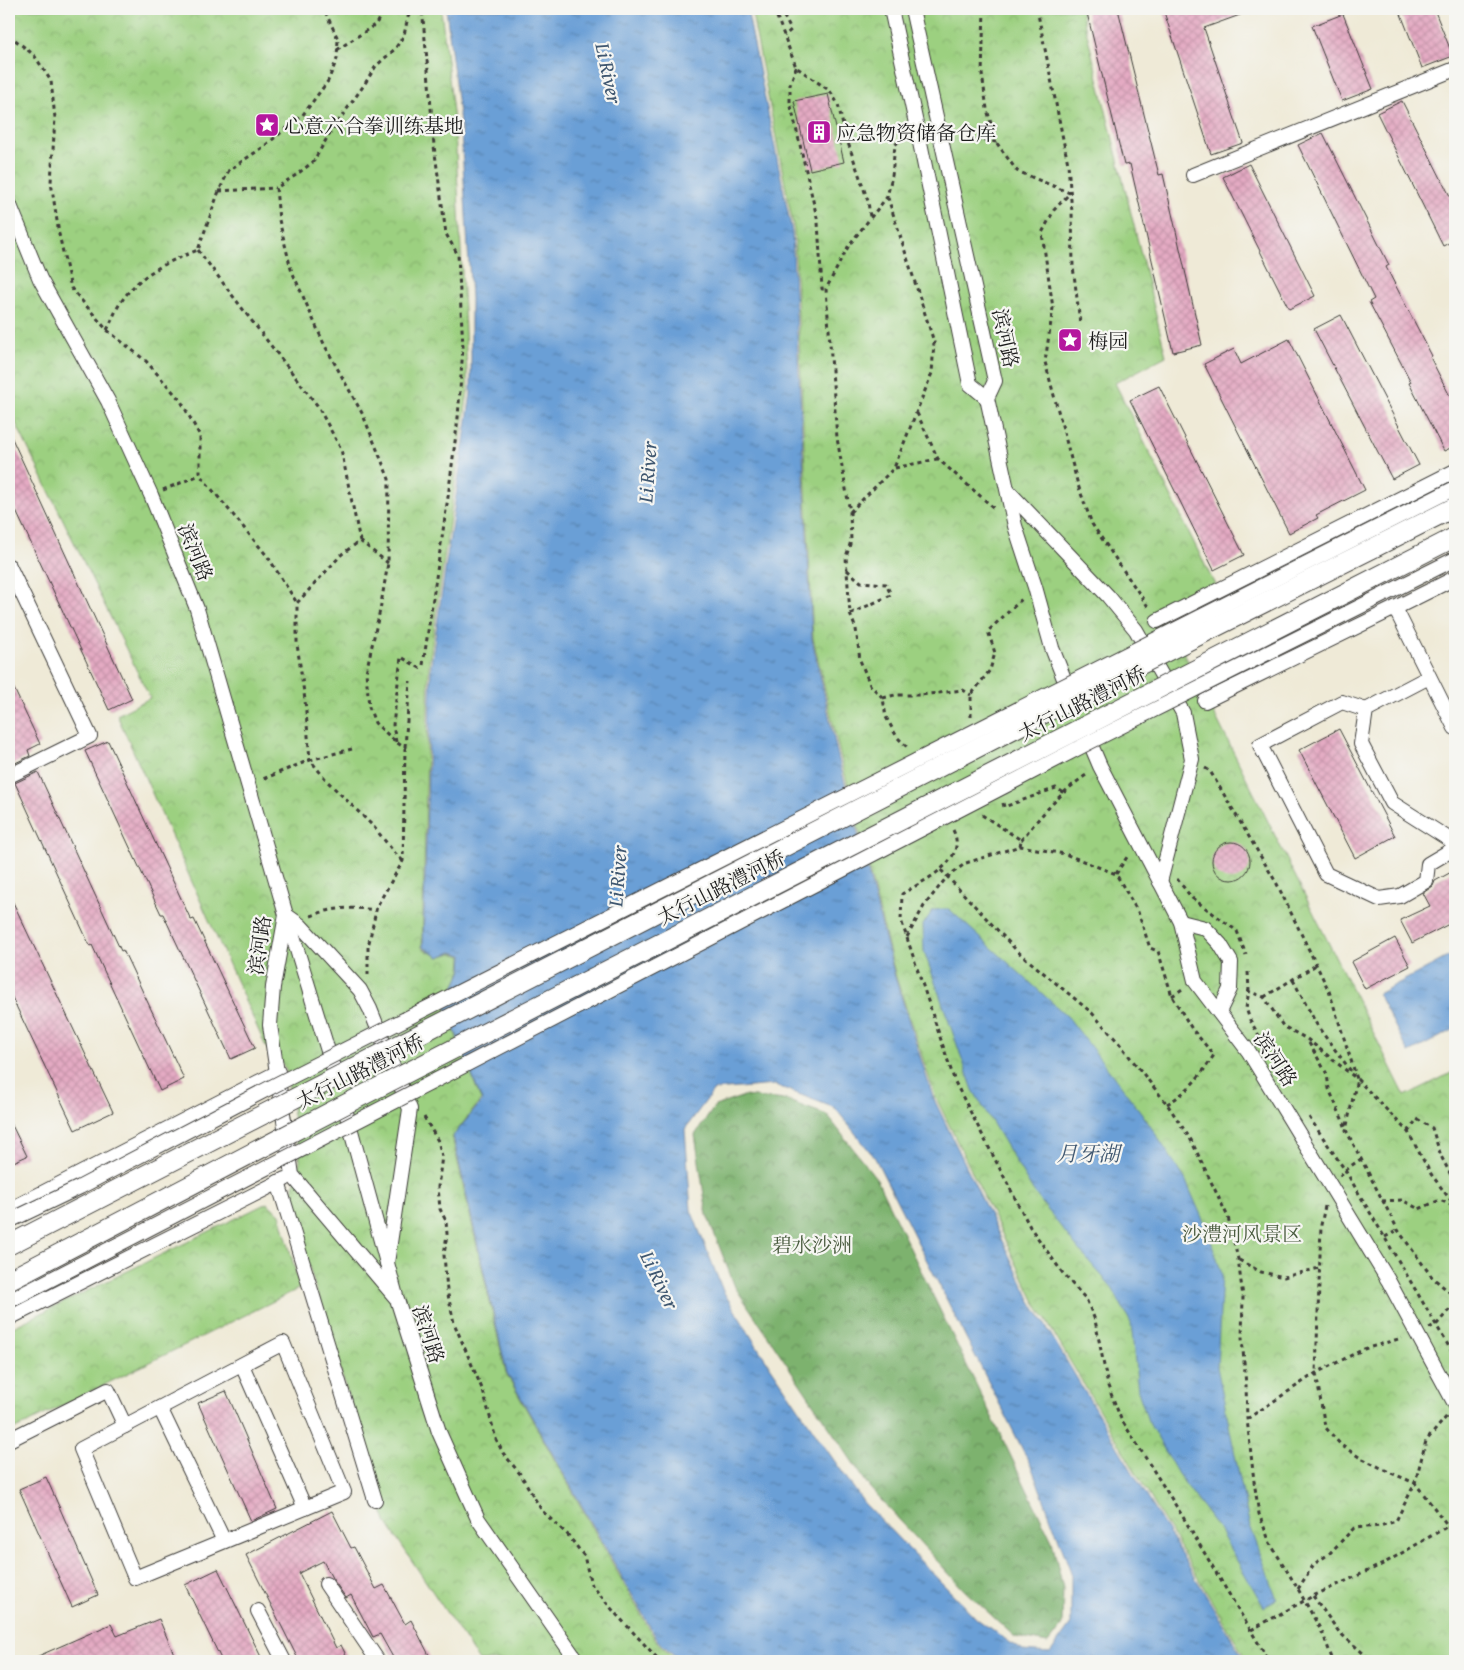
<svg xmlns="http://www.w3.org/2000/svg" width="1464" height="1670" font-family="'Gentium Book Plus','Noto Serif SC',serif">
<defs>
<pattern id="forest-crowns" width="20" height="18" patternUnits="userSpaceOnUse" patternTransform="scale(1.25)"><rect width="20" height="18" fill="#7db26e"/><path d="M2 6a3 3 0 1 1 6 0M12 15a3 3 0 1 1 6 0" fill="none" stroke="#66905a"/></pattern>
<pattern id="park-crowns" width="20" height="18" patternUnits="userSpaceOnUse" patternTransform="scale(1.25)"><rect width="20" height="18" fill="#9cd080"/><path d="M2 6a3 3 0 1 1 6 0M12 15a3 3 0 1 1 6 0" fill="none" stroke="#86b26e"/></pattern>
<pattern id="water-ripples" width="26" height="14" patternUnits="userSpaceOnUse" patternTransform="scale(1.25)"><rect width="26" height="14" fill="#6a9fd6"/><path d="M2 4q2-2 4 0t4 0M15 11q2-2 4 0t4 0" fill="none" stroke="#5681ad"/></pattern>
<pattern id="building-cross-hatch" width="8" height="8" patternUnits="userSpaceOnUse" patternTransform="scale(1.25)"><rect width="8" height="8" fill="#e4aac3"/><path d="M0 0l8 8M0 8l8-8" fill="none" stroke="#c392a7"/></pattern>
</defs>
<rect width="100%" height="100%" fill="#f6f6f2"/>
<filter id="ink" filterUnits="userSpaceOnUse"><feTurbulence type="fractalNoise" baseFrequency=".02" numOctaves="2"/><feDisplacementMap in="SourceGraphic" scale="10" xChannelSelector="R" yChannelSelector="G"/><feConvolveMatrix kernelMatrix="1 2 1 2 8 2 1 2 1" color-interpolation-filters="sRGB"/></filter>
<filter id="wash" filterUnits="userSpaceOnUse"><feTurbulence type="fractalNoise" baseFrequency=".0096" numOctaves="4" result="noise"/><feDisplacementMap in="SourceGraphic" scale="20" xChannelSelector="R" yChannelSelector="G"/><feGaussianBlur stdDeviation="1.12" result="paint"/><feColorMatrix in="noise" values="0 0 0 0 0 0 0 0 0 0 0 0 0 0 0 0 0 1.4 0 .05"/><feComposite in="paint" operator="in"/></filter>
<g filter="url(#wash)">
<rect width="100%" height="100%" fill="#efead7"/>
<polygon fill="url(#forest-crowns)" stroke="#4c6745" points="744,1096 786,1100 827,1115 876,1178 1052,1541 1063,1588 1062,1625 1048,1643 1015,1637 964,1590 870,1488 735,1287 707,1215 695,1135 715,1106"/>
<g fill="url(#park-crowns)" stroke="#5c764e">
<polygon points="9,9 441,9 455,130 468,391 429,665 422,948 439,957 452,953 462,956 461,971 445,1007 481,1100 452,1137 506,1373 656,1641 678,1661 479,1661 386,1522 290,1203 300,1160 286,1069 266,1047 117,715 150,698 9,409"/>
<polygon points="751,9 1081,9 1166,356 1115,383 1215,585 1163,611 1405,1096 1455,1071 1455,1661 1247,1661 1034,1300 935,1096 896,977 840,755 813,638 794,231"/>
<polygon points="267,1203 280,1214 300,1288 9,1432 9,1329"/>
</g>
<g fill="url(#water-ripples)" stroke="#435e79" fill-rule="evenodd">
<path d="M 446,9 L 747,9 L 792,232 L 812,639 L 838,756 L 895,977 L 933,1097 L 1031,1301 L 1245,1661 L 681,1661 L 658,1641 L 507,1373 L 453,1136 L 482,1101 L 446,1007 L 462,970 L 463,955 L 452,952 L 439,957 L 423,947 L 431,665 L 471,393 L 471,298 L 461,131 ZM 775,1085 L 835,1108 L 875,1158 L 1032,1468 L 1071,1572 L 1071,1624 L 1050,1653 L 1022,1651 L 977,1619 L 864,1503 L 822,1443 L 760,1351 L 723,1291 L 691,1210 L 685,1129 L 714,1090 Z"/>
<polygon points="949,909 1068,1017 1143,1115 1185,1179 1207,1229 1222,1274 1217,1367 1249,1523 1277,1599 1264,1607 1218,1528 1178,1474 1148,1421 1138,1391 1131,1323 1111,1286 1078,1249 1033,1191 973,1090 924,951 923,925 933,910"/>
<polygon points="1455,953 1455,1029 1409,1053 1378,994"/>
</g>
<g id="blocks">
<g fill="url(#building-cross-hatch)">
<polygon points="1086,9 1118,9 1159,175 1163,174 1202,345 1173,352 1130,164 1124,165"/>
<polygon points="1163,9 1251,9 1251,11 1204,28 1243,143 1211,154"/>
<polygon points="1399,9 1434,9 1453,56 1422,68"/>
<polygon points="1343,14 1373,89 1342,101 1312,26"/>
<polygon points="828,94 844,162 810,170 794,101"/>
<polygon points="1402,101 1455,206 1455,240 1443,246 1377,113"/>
<polygon points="1323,133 1389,265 1386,267 1432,356 1430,357 1455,406 1455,446 1444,451 1409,383 1411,382 1369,302 1374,299 1298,145"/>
<polygon points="1249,164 1315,296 1289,309 1223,177"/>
<polygon points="1341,315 1419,465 1392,479 1314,329"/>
<polygon points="1289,339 1365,490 1316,515 1318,518 1289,533 1204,364 1234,349 1241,364"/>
<polygon points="1159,386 1244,555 1214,570 1130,400"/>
<polygon points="9,432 132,699 109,710 9,496"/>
<polygon points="9,678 40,744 28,750 30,756 9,766"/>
<polygon points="1339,729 1395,836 1355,858 1299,750"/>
<polygon points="108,741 191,920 194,919 255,1048 231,1059 163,914 161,914 85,751"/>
<polygon points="38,772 121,951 123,950 184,1079 160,1091 92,945 90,946 15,783"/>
<circle cx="1231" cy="861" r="19"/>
<polygon points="1455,870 1455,921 1412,943 1400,920 1430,906 1423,893 1433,886 1435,881"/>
<polygon points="9,894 113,1112 75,1130 9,991"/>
<polygon points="1395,938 1410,966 1365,989 1351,962"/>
<polygon points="9,1119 27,1156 9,1164"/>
<polygon points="226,1391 277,1509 251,1521 198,1403"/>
<polygon points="46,1477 98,1595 72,1607 19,1489"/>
<polygon points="332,1511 351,1548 354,1547 376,1589 384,1585 405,1624 411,1620 430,1657 422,1661 395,1661 380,1634 373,1637 351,1595 346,1598 332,1578 323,1561 299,1573 336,1648 341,1645 349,1661 299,1661 246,1555"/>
<polygon points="218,1569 263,1661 222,1661 185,1585"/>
<polygon points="159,1619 177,1661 27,1661 111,1624 117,1636"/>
</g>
</g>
</g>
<g filter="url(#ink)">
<use href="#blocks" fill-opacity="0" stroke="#3c3b38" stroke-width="1"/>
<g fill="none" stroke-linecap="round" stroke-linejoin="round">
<defs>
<g id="minor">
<polyline points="891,9 917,128 970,384 987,398"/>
<polyline points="912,9 995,381 987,398 1015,526 1035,587 1052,648 1070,694"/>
<polyline points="1193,175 1455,69"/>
<polyline points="9,203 40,279 108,401 151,495 197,609 286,915 273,987 270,1025 292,1175 397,1299 439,1432 478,1519 577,1661"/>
<polyline points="1008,491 1108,596 1136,630 1183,713 1192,759 1160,882"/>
<polyline points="9,566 90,736 9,776"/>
<polyline points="1455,578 1395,608 1455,728"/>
<polyline points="1157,621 1455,471"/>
<polyline points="1429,677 1366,710 1361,744 1392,803 1455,843"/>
<polyline points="1205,701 1395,608"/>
<polyline points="1366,710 1342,702 1260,745 1326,874 1379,899 1400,896 1426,881 1428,864 1455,848"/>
<polyline points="1085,731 1100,766 1181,922 1195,981 1249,1052 1388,1280 1455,1404"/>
<polyline points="286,915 300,925 360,990 370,1009 410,1109 387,1263"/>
<polyline points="287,917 336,1077"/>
<polyline points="1181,922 1205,928 1220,944 1231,962 1230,989 1219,1012"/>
<polyline points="344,1105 396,1296"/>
<polyline points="278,1182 375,1500"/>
<polyline points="9,1210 278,1072"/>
<polyline points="9,1318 285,1179"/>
<polygon points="283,1343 344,1492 135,1578 81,1449"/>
<polyline points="242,1365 305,1508"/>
<polyline points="160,1408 224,1541"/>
<polyline points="9,1440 108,1390 125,1426"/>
<polyline points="326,1584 378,1661"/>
<polyline points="258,1611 284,1661"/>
</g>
</defs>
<use href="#minor" stroke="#3c3b38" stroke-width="16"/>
<g stroke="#3c3b38" stroke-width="3" stroke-dasharray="4 4" stroke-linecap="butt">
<polyline points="774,9 796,67 830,91 838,104 845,134 868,201 870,217"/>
<polyline points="780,9 791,30 784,36"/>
<polyline points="984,9 982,74 987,109 996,142 1017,171 1070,193 1054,210 1042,233 1053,308 1045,362 1078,485 1092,524 1149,608"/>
<polyline points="1037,9 1068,164 1072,212 1073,266 1080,323"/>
<polyline points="9,10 12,9"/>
<polyline points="9,35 34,55 51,81 55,118 51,182 59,234 71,288 107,330 146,361 181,401 200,436 200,475 268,557 297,603"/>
<polyline points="337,50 376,24 384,9"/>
<polyline points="796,67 790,85 790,102 818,222 822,289 826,289"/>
<polyline points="954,131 958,131 978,139 996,142"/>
<polyline points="904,136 895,145 892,176 887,197 849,245 826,289 837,438 850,512 851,541 846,557 850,614 856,629 860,660 870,685 883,698 886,717 897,737 908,748"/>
<polyline points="219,191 276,188"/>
<polyline points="198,250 248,316 317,405 341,449 360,541 342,554 297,603 297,644 305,700 310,760 263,779"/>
<path d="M 107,330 C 112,321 115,310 121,302 C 140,273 168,262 198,250 L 219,191 L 229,170 L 262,148 L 302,116 L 328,81 L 337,59 L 338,39 L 324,9"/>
<polyline points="917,413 938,459 995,509"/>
<polyline points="895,468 937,459"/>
<polyline points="163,490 200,475"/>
<polyline points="850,512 894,468 932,373 934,342 888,198"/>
<polyline points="360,541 388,563"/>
<polyline points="847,570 861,582 886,584 891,595 850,614"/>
<polyline points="883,698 895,695 921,695 963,690 971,695"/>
<polyline points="971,717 971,695 990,670 995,653 988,631 1024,597"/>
<polyline points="396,742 393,725 401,657 420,668 423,665 448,497 458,418 463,347 458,255 446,234 434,146 428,70 422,9"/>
<polyline points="405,747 410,681"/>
<polyline points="352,749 310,760 328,782 373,826 394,852 403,861"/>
<polyline points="1205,768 1210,771 1277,884 1329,991 1357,1079 1346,1130 1398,1230 1432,1277 1455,1297"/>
<polyline points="1003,803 1004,807 1056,788 1064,793"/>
<polyline points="982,815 1021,840 1020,846"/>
<path d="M 953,830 C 969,862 922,881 902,894 L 901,920 L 955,1082 L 1030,1227 L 1064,1275 L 1086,1299 L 1095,1320 L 1108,1386 L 1121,1419 L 1183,1517 L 1269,1661"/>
<path d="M 1021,840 C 1041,816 1061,791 1088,774"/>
<polyline points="941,870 1017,951 1092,1013 1118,1042 1167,1104 1191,1140 1228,1217 1238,1259 1243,1297 1242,1338 1246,1385 1247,1419 1254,1481 1259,1514 1270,1543 1298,1589 1323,1634 1333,1661"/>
<polyline points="1116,874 1129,854"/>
<polyline points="1177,879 1192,898 1237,931 1246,955"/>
<path d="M 311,916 C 333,907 353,907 376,910"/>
<path d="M 907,937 L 924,906 L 947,877 L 966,863 L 1020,846 L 1065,854 L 1116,874 L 1138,912 L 1150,948 L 1158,951 L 1172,996 L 1192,1029 L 1214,1055 C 1201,1075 1188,1092 1167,1104"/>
<polyline points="1248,972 1249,991 1246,1008 1250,1020 1262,1041"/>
<polyline points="368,975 368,947 377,906 403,861 405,748 396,742 375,723 369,707 366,672 380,610 388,563 389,479 363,415 324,344 291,269 279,220 276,188 296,175 313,162 330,133 364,85 376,66 395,49 404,35 408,17 412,9"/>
<polyline points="1293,980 1318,1027 1354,1075"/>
<polyline points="1247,991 1264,997 1283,1026 1307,1039 1357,1079 1408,1132 1431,1174 1455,1206"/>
<polyline points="1172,996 1184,988"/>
<polyline points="1264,997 1316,965"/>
<polyline points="1309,1043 1327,1074 1329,1089 1346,1128"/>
<polyline points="424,1117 438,1141 442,1156 438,1187 440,1209 446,1221 447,1234 444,1255 447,1290 454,1323 483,1391 496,1439 503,1453 521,1475 542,1511 568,1535 584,1556 591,1584 616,1614 660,1661"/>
<polyline points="1309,1117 1345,1170 1455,1357"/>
<polyline points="1408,1132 1417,1119 1432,1128 1441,1156 1455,1183"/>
<polyline points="1340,1176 1345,1170 1361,1159"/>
<polyline points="1382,1201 1402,1200 1419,1209 1440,1200 1455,1207"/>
<polyline points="1325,1206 1321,1225 1316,1373 1325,1427 1341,1445 1359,1457 1391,1473 1415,1483 1455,1535"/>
<polyline points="1385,1237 1398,1230"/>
<polyline points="1239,1260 1261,1272 1284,1277 1319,1268"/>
<polyline points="1429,1328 1437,1324 1455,1303"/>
<polyline points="1247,1419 1316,1373 1364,1349 1402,1338"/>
<polyline points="1298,1589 1314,1564 1329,1554 1354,1528 1380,1526 1396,1521 1415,1483 1426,1441 1447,1416"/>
<polyline points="1313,1596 1339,1632 1372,1661"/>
<polyline points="1251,1630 1313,1596 1383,1564 1455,1522"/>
</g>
<use href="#minor" stroke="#fff" stroke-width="14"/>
<defs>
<g id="minor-bridge">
<polyline points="9,1221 80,1187 279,1083 1455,488"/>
<polyline points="9,1301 1090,742 1455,559"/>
</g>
<g id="secondary-bridge">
<polyline points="9,1245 1072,699 1455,507"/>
<polyline points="9,1280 344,1105 1455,537"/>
</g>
</defs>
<use href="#minor-bridge" stroke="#3c3b38" stroke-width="16" stroke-linecap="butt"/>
<use href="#secondary-bridge" stroke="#3c3b38" stroke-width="21" stroke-linecap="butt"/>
<use href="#minor-bridge" stroke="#fff" stroke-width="14"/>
<use href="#secondary-bridge" stroke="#fff" stroke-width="19"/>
</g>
</g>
<defs>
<symbol id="sight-square" viewBox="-11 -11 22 22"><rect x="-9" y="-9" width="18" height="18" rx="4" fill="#b5179e" stroke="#f6f6f2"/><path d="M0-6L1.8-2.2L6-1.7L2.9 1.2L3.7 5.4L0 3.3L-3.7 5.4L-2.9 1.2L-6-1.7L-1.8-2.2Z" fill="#fff"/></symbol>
<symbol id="building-square" viewBox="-11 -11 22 22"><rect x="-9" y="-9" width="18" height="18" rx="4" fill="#b5179e" stroke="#f6f6f2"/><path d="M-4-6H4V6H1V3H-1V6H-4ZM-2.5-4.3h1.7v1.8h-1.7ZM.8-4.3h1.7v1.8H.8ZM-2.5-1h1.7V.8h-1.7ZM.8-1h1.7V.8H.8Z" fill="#fff"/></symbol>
</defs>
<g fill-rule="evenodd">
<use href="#sight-square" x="253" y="111" width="28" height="28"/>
<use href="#building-square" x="805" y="118" width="28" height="28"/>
<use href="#sight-square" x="1056" y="326" width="28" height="28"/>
</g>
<g text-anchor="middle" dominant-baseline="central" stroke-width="4.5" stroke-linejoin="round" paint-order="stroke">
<g font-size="20" fill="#1c1c1c" stroke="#f6f6f2" text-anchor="start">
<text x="284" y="125">心意六合拳训练基地</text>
<text x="836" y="132">应急物资储备仓库</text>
<text x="1088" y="340">梅园</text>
</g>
<g font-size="20" fill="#1c1c1c" stroke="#f6f6f2">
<text transform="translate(1006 338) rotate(78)">滨河路</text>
<text transform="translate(196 552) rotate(68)">滨河路</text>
<text transform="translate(1082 703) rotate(-27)">太行山路澧河桥</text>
<text transform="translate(721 887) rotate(-27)">太行山路澧河桥</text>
<text transform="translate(259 945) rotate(-82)">滨河路</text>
<text transform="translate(1276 1059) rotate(57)">滨河路</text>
<text transform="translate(360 1071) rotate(-27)">太行山路澧河桥</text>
<text transform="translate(429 1334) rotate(72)">滨河路</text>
</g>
<g font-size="20" fill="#495b3f" stroke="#f6f6f2">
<text x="1242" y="1233">沙澧河风景区</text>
<text x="812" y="1244">碧水沙洲</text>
</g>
<g font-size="21" font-style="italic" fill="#3f5770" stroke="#f6f6f2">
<text transform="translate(609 73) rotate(78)">Li River</text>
<text transform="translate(647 472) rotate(-86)">Li River</text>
<text transform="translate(617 876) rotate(-86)">Li River</text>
<text x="1088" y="1153">月牙湖</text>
<text transform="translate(660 1280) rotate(64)">Li River</text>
</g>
</g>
<rect width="1464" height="1670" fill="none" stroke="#f6f6f2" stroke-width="30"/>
</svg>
